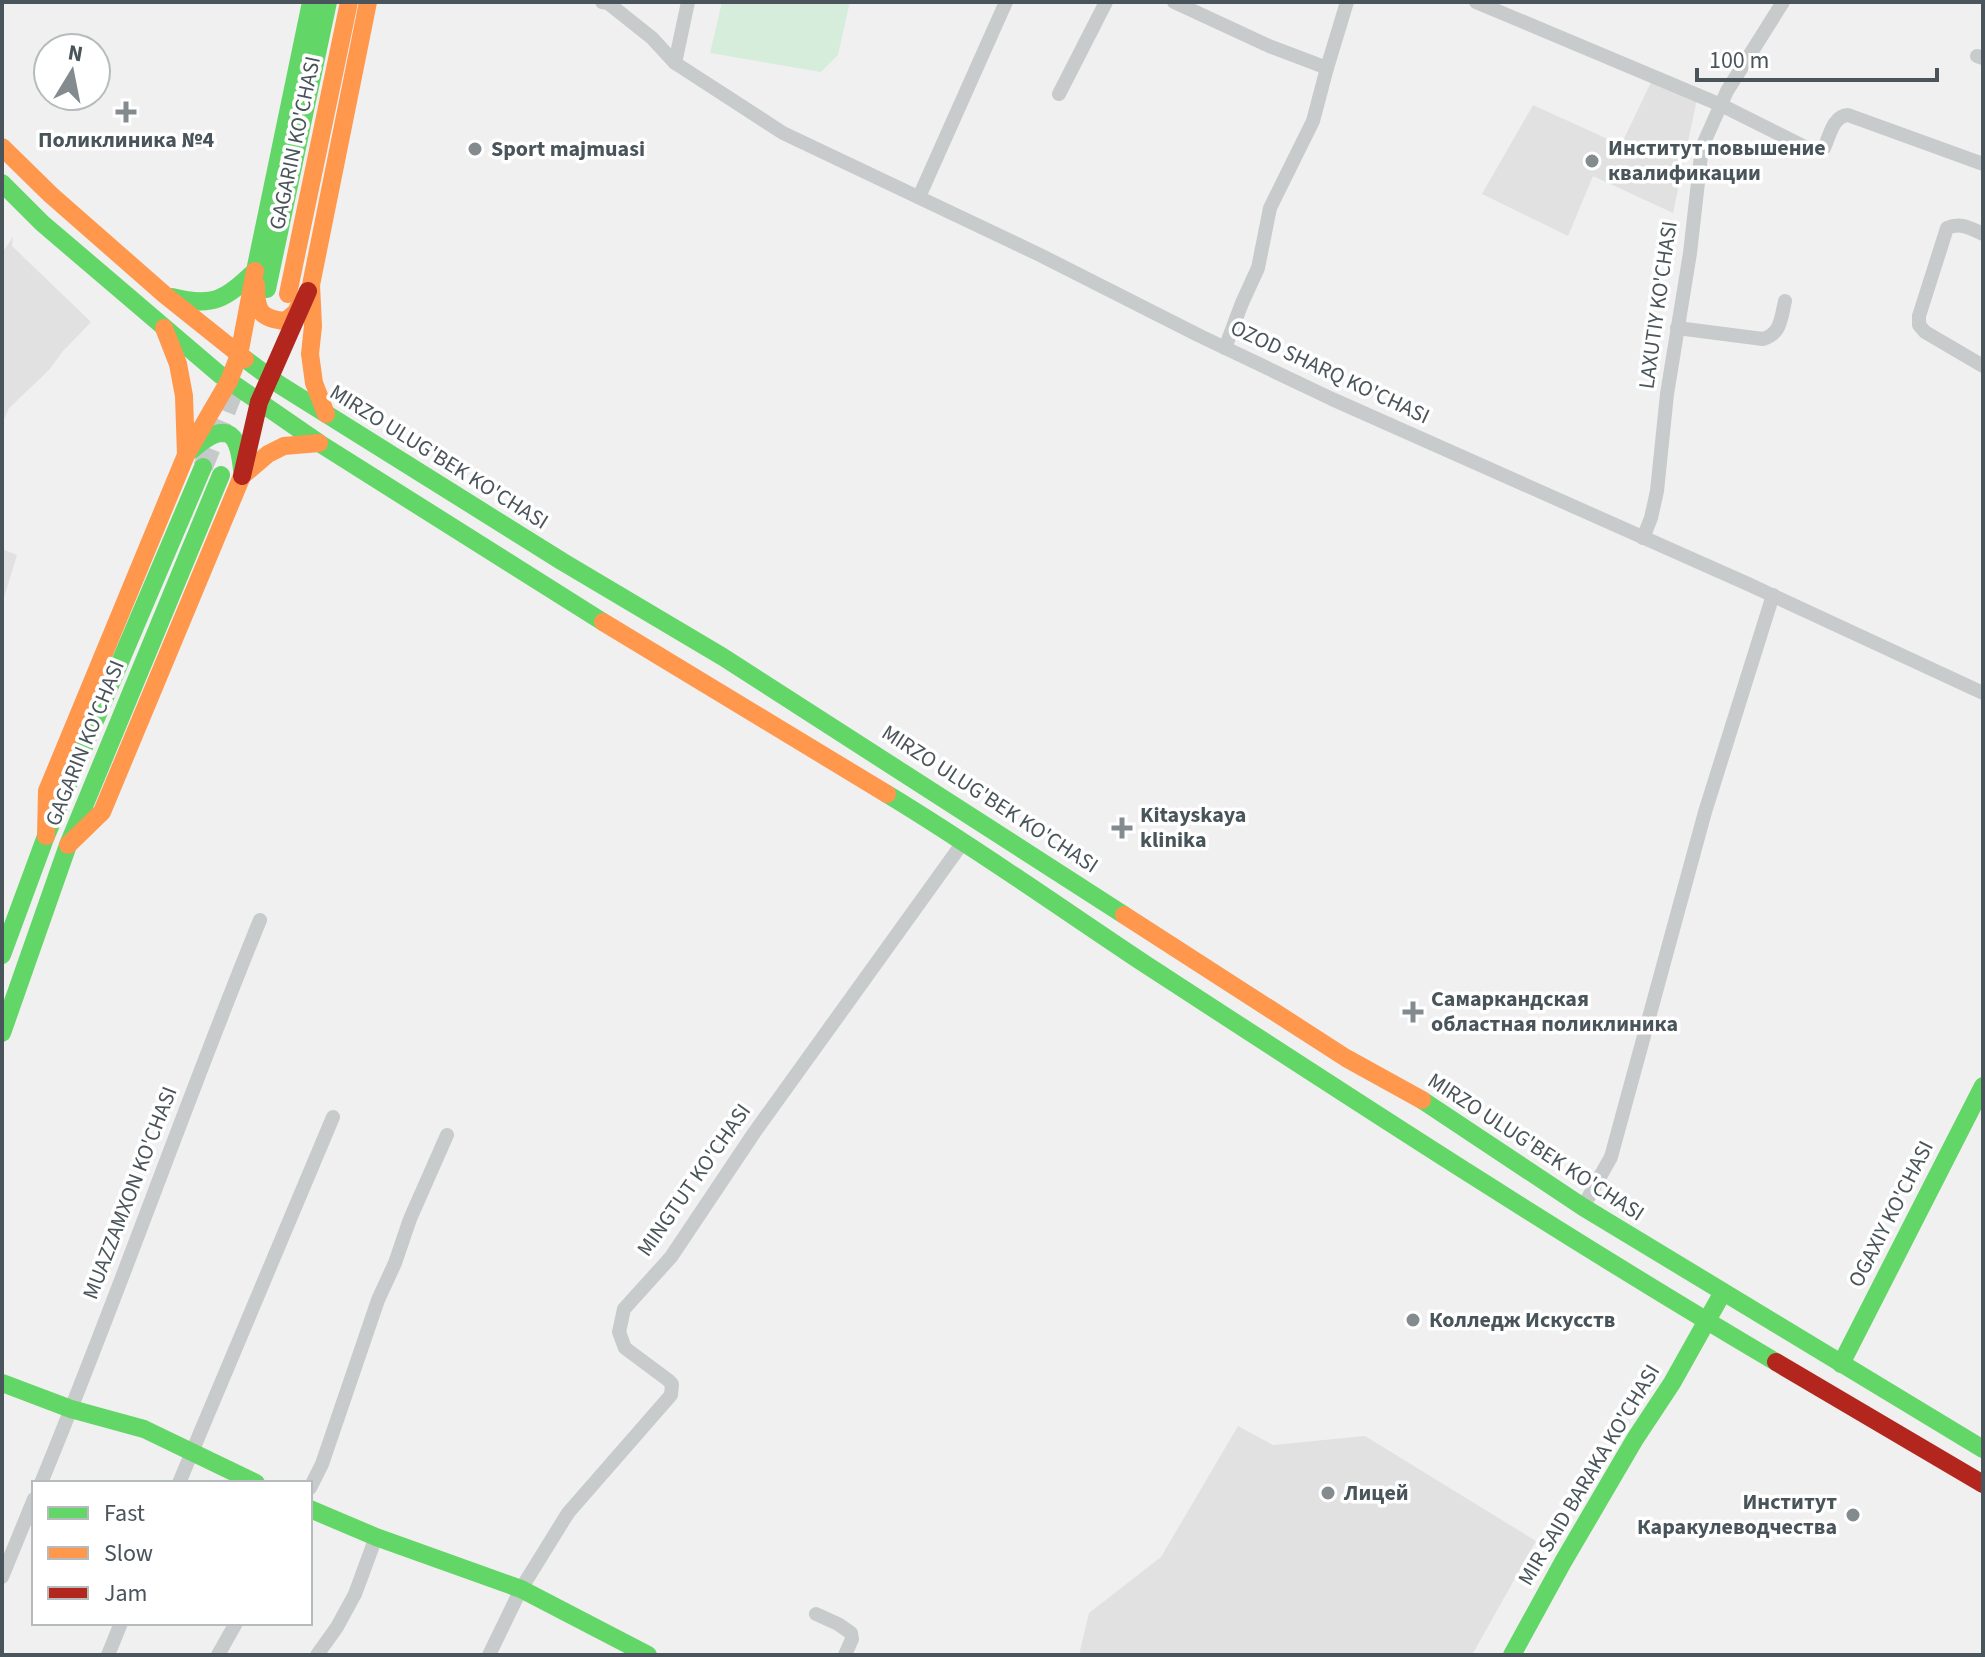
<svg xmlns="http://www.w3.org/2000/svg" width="1985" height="1657" font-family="'Source Sans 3',sans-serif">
<rect width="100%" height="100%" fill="#f0f0f0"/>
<g fill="#e2e1e2">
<polygon points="1653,78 1697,99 1673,213 1593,176 1568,236 1482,194 1533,105 1621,145"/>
<polygon points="13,237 12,246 91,322 63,351 49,370 9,408 2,424 2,253"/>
<polygon points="2,549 17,555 2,604"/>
<polygon points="1238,1426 1273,1445 1365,1436 1536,1541 1472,1655 1079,1655 1089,1613 1161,1557"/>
</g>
<polygon fill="#d7eddc" points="722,2 850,2 838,55 821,72 710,53"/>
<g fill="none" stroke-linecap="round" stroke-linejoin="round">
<polyline stroke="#c6c9ca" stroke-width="20" stroke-dasharray="20 10" stroke-linecap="butt" points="203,467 235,388"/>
<g stroke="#c8cbcb" stroke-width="14">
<polyline points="602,2 608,3 652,38 675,63 783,133 1040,255 1200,336 1332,399 1748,584 1983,693"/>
<polyline points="1174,2 1269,46 1327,68"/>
<path d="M 1476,2 L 1721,105 L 1813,151 L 1824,148 C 1830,135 1833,116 1848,115 L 1983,164"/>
<polyline points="1977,56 1983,58"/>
<polyline points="675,63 688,2"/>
<polyline points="1059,94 1106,2"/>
<polyline points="919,197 1006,2"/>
<path d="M 1983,234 C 1970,228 1961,222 1947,228 L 1919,316 L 1919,325 L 1925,332 L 1983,366"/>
<path d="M 1677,328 L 1763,339 C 1781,334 1781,318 1785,301"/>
<polyline points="1225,348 1242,303 1258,268 1270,208 1313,121 1327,68 1347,2"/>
<polyline points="1643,538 1651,518 1657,491 1667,394 1690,253 1702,147 1727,91 1783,2"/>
<polyline points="1583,1207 1611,1157 1705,812 1773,595"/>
<path d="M 41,1483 C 118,1297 184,1106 260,920"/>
<polyline points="179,1483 333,1117"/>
<polyline points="310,1488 322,1464 378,1300 395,1263 410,1219 447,1135"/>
<polyline points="2,1577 34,1499"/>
<polyline points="816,1614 838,1624 851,1633 852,1639 845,1655"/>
<polyline points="108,1655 121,1623"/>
<polyline points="218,1655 236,1623"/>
<polyline points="317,1655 337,1627 355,1594 376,1537"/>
<polyline points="489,1655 521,1589 568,1513 671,1395 672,1384 668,1380 625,1348 619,1332 624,1309 671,1257 754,1133 964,841"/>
</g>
<g stroke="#63d668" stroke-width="18">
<polyline points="2,183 42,223 219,374 319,443 603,622"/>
<polyline points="267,289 328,2"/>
<path d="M 172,297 C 214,308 225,299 255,271 L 311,2"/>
<polyline points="245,359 280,385 563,562 723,657 1124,915"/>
<path d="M 192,450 C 225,421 238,429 242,470"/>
<path d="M 887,794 C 975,847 1059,907 1145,964 C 1354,1100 1562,1236 1776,1362"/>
<polyline points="2,955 46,836 203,467"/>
<polyline points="2,1033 68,845 221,475"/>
<polyline points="1422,1100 1583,1207 1983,1449"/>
<polyline points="1841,1364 1983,1086"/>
<polyline points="2,1383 71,1409 144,1429 256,1483"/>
<polyline points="310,1509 376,1537 521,1589 648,1655"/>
<polyline points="1512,1655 1563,1562 1635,1439 1672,1383 1723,1292"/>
</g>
<g stroke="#ff974d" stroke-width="18">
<polyline points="2,147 51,195 165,295 245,359"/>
<path d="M 256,285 C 256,310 259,319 286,321 L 296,312 L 300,304"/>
<polyline points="288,294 349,2"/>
<polyline points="326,414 314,383 310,354 313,326 311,285 368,2"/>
<polyline points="187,453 229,381 239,355 255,271"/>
<polyline points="603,622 887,794"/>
<polyline points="46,836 47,791 186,455 184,396 178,364 164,328"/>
<polyline points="68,845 102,812 242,476 268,454 284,446 319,443"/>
<polyline points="1124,915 1346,1058 1422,1100"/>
</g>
<g stroke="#b3261e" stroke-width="18">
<polyline points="242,476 259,402 308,291"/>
<polyline points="1776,1362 1983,1484"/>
</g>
</g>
<g fill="#838b8e" stroke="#fff" stroke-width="3">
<path d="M122 100h8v8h8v8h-8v8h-8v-8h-8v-8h8z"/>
<circle cx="475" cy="149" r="8"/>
<circle cx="1592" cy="161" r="8"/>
<path d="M1118 816h8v8h8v8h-8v8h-8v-8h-8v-8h8z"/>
<path d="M1409 1000h8v8h8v8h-8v8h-8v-8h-8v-8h8z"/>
<circle cx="1413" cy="1320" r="8"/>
<circle cx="1328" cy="1493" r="8"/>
<circle cx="1853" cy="1515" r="8"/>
</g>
<g text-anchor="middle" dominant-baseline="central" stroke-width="7" stroke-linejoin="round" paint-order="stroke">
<g font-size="22" font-weight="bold" fill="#49555a" stroke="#fff" text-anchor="start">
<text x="126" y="140" text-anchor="middle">Поликлиника №4</text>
<text x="1608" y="148">Институт повышение<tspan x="1608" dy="25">квалификации</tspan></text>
<text x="491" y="149">Sport majmuasi</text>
<text x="1140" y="815">Kitayskaya<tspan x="1140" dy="25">klinika</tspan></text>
<text x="1431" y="999">Самаркандская<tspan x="1431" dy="25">областная поликлиника</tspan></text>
<text x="1429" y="1320">Колледж Искусств</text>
<text x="1344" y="1493">Лицей</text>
<text x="1837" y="1502" text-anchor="end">Институт<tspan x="1837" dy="25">Каракулеводчества</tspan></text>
</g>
<g font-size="22" fill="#49555a" stroke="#fff">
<text transform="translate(295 143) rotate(-78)">GAGARIN KO'CHASI</text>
<text transform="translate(1658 305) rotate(-82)">LAXUTIY KO'CHASI</text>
<text transform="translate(1330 372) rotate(25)">OZOD SHARQ KO'CHASI</text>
<text transform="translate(439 457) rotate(32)">MIRZO ULUG'BEK KO'CHASI</text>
<text transform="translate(85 743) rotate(-68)">GAGARIN KO'CHASI</text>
<text transform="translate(990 799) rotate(33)">MIRZO ULUG'BEK KO'CHASI</text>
<text transform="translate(1536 1147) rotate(33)">MIRZO ULUG'BEK KO'CHASI</text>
<text transform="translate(694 1180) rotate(-55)">MINGTUT KO'CHASI</text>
<text transform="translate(130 1193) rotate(-69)">MUAZZAMXON KO'CHASI</text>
<text transform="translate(1891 1214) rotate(-63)">OGAXIY KO'CHASI</text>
<text transform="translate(1589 1475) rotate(-59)">MIR SAID BARAKA KO'CHASI</text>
</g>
</g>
<rect width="1985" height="1657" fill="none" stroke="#49555a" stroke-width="8"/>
<rect x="32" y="1481" width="280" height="144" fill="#ffffff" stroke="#b6bbbd" stroke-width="2"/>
<rect x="48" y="1507" width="40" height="12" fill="#63d668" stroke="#b6bbbd" stroke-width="2"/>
<text x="104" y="1521" font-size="24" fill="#49555a">Fast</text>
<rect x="48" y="1547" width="40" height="12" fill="#ff974d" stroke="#b6bbbd" stroke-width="2"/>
<text x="104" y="1561" font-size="24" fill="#49555a">Slow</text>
<rect x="48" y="1587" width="40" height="12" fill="#b3261e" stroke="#b6bbbd" stroke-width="2"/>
<text x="104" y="1601" font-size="24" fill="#49555a">Jam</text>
<g transform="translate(72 72) rotate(10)"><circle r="38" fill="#ffffff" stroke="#b6bbbd" stroke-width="2"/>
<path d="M0-6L14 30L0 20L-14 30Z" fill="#838b8e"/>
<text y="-12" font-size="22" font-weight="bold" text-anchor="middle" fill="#49555a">N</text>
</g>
<path d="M1697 68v12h240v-12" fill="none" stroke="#49555a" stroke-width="4"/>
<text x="1709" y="68" font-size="24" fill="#49555a" stroke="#ffffff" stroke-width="6" paint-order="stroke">100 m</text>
</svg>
